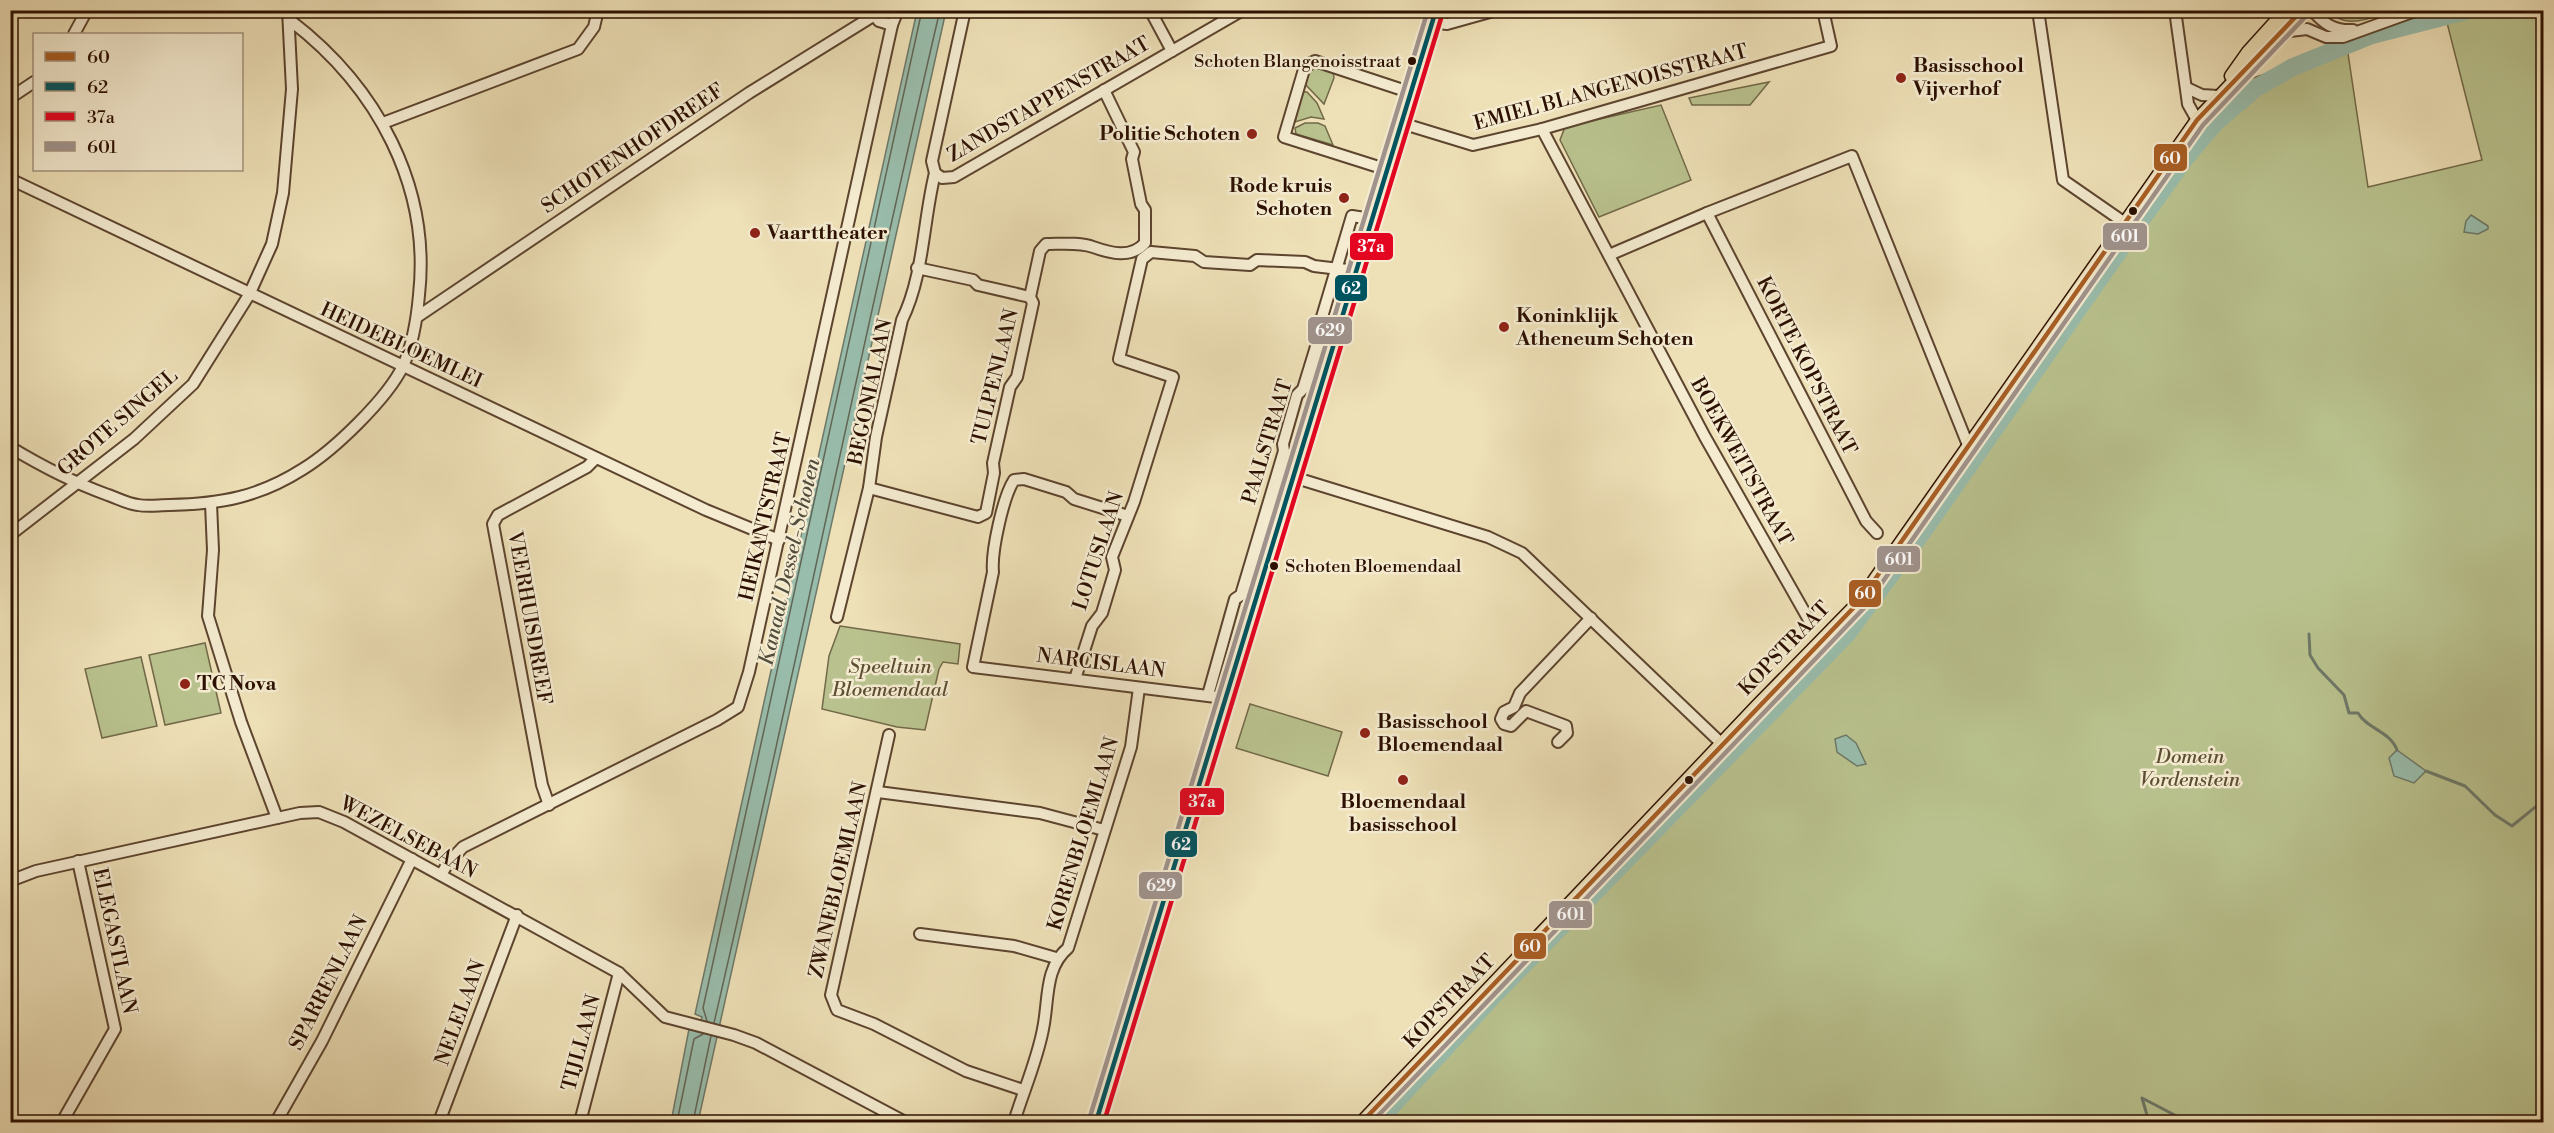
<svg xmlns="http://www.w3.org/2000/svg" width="2554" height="1133" font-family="'Libre Bodoni',serif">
<rect width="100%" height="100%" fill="#eee0b7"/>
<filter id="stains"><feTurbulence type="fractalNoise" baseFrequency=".00333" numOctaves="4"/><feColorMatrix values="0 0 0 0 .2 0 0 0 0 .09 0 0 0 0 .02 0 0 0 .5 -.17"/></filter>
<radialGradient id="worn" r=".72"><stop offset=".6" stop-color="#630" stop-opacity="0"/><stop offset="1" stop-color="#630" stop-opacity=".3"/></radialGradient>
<g fill="#b9c28e" stroke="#726948" stroke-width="1.5">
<path d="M 2385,11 C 2376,19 2340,29 2332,11 Z"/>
<polygon points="2444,11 2543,11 2543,1122 1401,1122 1388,1112 1844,633 2093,282 2238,83 2347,47 2368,187 2482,160"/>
<polygon points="1317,67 1333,71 1334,78 1324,104 1305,84 1309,72"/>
<polygon points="1769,82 1750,105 1692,105 1689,98"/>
<polygon points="1302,92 1307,92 1317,103 1324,119 1311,117 1295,122"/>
<polygon points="1661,105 1691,180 1599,217 1560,140 1565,127"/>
<polygon points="1305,123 1318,123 1325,126 1333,145 1296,134 1295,128"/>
<polygon points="840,626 960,644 958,664 943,662 939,669 925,730 897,727 822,709 829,656"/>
<polygon points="205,643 221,713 165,725 149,655"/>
<polygon points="141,657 157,726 102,738 85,669"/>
<polygon points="1250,704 1342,732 1328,776 1236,748"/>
</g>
<g fill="#99bdac" stroke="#6d7868" stroke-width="1.5">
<polygon points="917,11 946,11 698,1122 671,1122 689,1029 699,1030 702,1017 695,1014"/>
<polygon points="2471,215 2488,226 2488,229 2478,234 2464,232 2466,221"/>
<polygon points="1846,735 1856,743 1866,764 1857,766 1837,752 1835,739"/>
<polygon points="2397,750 2426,771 2414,783 2394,776 2389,758"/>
</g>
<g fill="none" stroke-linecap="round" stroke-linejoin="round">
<g stroke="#626656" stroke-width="1.5">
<polyline points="707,1021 703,1008 922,10"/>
<path d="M 714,1023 C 792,686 861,347 940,10"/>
<polyline points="677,1122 694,1039 703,1034"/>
<polyline points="693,1122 711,1036"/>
</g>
<g stroke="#6d7868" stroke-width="3">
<path d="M 2309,634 L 2310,655 L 2318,668 L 2344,695 L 2349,713 L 2358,713 C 2367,729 2390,731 2397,750"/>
<polyline points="2426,771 2465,786 2495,815 2512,826 2544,800"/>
<polyline points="2149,1122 2142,1098 2188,1122"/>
</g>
<polyline stroke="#99bdac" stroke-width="18" points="1377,1122 1494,995 1847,634 1921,534 2118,252 2186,157 2216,122 2256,88 2293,67 2372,35 2470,10"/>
<defs>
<g id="minor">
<polyline points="870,10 879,21 892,25"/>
<polyline points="1150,10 1172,51"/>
<polyline points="2038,10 2063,180 2125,223"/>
<polyline points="2175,10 2188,104 2197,120"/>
<path d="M 2312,10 C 2324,24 2334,31 2353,30"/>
<polyline points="1432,22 1447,24 1497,10"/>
<polyline points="74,34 87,10"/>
<polyline points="2277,37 2290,31 2307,29 2326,37 2343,37 2418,10"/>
<polyline points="2187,88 2202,95 2218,96"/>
<polyline points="10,98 34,82"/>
<polyline points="383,123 578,49 594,27 598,10"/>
<polyline points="1401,123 1473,145 1542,129 1831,46 1823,10"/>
<polyline points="1542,129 1705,437 1809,620"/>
<polyline points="1385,169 1284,137 1305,66 1315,61 1409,92"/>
<polyline points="935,173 942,178 954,177 1243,10"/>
<polyline points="935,173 932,161 965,10"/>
<polyline points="10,179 706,510 779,540"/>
<polyline points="1707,213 1866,521 1877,533"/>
<polyline points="1609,255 1707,213 1852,156 1968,445"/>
<polyline points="917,268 973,280 978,285 1030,297"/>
<polyline points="417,317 749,93 873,16"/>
<path d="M 10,447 C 43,467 72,482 108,495 C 117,498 128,504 138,505 C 148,507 159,505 170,505 C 221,504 259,497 303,469 C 334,450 387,399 403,366 C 413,344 417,318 419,295 C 431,186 377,87 291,21"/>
<polyline points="1293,477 1488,537 1522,553 1721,743"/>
<path d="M 869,488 L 978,517 L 986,513 L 994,473 L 993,463 L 1010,387 L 1017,377 L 1033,303 L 1030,297 L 1040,251 L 1046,244 C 1060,244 1080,242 1093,247 C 1110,253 1131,259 1145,243 L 1145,210 L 1141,204 L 1132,159 L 1134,152 L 1104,90"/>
<polyline points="211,504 213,550 208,616 241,722 277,818"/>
<path d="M 1128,516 L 1074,499 L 1066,492 L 1024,479 L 1014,480 C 1003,497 991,552 993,572 L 973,667 L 1224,698"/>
<polyline points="10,535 134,439 193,384 249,295 272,244 283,193 292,89 288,10"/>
<path d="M 837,617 L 869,488 L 876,437 L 902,320 C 924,275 923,221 935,173"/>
<polyline points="1075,679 1092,626 1102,613 1115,570 1112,557 1134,502 1173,377 1119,359 1142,259 1151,252 1195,256 1204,262 1250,265 1257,260 1305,262 1314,266 1356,271"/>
<polyline points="1208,695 1235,599 1241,595 1284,451 1283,444 1297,395 1303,389 1322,327 1322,317 1352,216 1371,219"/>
<polyline points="889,735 831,995 837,1010 874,1024 966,1071 1023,1090"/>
<polyline points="1558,742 1567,733 1566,726 1526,711 1511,726 1504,724 1501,719 1504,712 1514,707 1520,693 1591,618"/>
<polyline points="878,792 1040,813 1104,830"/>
<polyline points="549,805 542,785 493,524 498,515 587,467 596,458"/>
<polyline points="441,875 448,863 463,847 717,720 738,707 749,672 892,25 898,10"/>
<polyline points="10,881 36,871 300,813 319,812 344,822 619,973 665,1017 734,1035 756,1043 905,1122"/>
<polyline points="920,934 1014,946 1056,958"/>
<polyline points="62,1122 115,1029 78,861"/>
<polyline points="276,1122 322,1041 412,859"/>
<polyline points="439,1122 517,915"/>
<polyline points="580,1122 619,973"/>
<path d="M 1014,1122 C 1023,1092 1037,1061 1043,1029 C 1049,1001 1044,968 1068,948 L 1131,747 L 1139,688"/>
<polyline points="1096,1122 1436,10"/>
</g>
<g id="major">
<polyline points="2231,76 2248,52 2286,10"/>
<polyline points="1362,1122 1758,705 1859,602 2197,120 2302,10"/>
</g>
</defs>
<use href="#minor" stroke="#5c442e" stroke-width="14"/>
<use href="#major" stroke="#2c1001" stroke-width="15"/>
<use href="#minor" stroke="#f4ebd0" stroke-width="10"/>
<use href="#major" stroke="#eee0b7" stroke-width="12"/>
<defs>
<polyline id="bus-1" points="1362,1122 1859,602 2197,120 2302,10"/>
<polyline id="bus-2" points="1096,1122 1436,10"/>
<polyline id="bus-3" points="1104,1122 1443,12"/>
<polyline id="bus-4" points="1372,1122 1865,607 2203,125 2307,15"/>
<polyline id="bus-5" points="1089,1120 1428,10"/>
</defs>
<use href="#bus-1" stroke="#f4ebd0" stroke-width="9"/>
<use href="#bus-2" stroke="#f4ebd0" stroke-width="9"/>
<use href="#bus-3" stroke="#f4ebd0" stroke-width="9"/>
<use href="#bus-4" stroke="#f4ebd0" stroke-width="9"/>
<use href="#bus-5" stroke="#f4ebd0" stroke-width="9"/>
<use href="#bus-1" stroke="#a85e24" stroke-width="4.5"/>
<use href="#bus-2" stroke="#005460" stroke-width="4.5"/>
<use href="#bus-3" stroke="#e40521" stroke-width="4.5"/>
<use href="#bus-4" stroke="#a0938d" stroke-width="4.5"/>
<use href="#bus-5" stroke="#a0938d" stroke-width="4.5"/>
</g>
<g fill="#2c1001" stroke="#f4ebd0" stroke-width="2">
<circle cx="1412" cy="61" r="5"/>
<circle cx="2133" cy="211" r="5"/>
<circle cx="1274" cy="566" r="5"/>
<circle cx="1689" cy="780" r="5"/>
</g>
<g fill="#8f2418" stroke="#f4ebd0" stroke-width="2">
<circle cx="1901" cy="78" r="6"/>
<circle cx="1252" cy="134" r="6"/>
<circle cx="1344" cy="198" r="6"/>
<circle cx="755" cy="233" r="6"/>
<circle cx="1504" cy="327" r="6"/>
<circle cx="185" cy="684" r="6"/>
<circle cx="1365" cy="733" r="6"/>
<circle cx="1403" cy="780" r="6"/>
</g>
<g text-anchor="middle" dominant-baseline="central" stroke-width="5" stroke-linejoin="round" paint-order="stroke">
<g font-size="18" fill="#2c1001" stroke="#f4ebd0" text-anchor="end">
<text x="1401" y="61">Schoten Blangenoisstraat</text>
<text x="1285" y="566" text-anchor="start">Schoten Bloemendaal</text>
</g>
<g font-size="20" font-weight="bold" fill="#2c1001" stroke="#f4ebd0" text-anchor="start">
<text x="1913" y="66">Basisschool<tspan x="1913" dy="23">Vijverhof</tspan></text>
<text x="1240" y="134" text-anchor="end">Politie Schoten</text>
<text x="1332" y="186" text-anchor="end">Rode kruis<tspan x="1332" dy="23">Schoten</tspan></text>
<text x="767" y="233">Vaarttheater</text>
<text x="1516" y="316">Koninklijk<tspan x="1516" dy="23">Atheneum Schoten</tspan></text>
<text x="197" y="684">TC Nova</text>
<text x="1377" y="722">Basisschool<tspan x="1377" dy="23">Bloemendaal</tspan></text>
<text x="1403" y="802" text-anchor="middle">Bloemendaal<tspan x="1403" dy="23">basisschool</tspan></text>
</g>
<g font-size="20" fill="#2c1001" stroke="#f4ebd0">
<text transform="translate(1611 88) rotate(-15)">EMIEL BLANGENOISSTRAAT</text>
<text transform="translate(1049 100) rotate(-30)">ZANDSTAPPENSTRAAT</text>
<text transform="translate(633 149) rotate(-34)">SCHOTENHOFDREEF</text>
<text transform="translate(401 346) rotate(25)">HEIDEBLOEMLEI</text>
<text transform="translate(1806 366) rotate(63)">KORTE KOPSTRAAT</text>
<text transform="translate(996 377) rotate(-76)">TULPENLAAN</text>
<text transform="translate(871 392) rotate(-78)">BEGONIALAAN</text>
<text transform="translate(118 423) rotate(-41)">GROTE SINGEL</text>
<text transform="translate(1268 442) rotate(-73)">PAALSTRAAT</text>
<text transform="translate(1741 462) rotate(61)">BOEKWEITSTRAAT</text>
<text transform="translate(766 517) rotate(-77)">HEIKANTSTRAAT</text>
<text transform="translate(1099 551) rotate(-72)">LOTUSLAAN</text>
<text transform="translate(529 618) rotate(80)">VEERHUISDREEF</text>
<text transform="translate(1785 649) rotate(-46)">KOPSTRAAT</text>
<text transform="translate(1101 664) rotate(7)">NARCISLAAN</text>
<text transform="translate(1084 834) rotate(-73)">KORENBLOEMLAAN</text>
<text transform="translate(408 838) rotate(28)">WEZELSEBAAN</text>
<text transform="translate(839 880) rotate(-77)">ZWANEBLOEMLAAN</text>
<text transform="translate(114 941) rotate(78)">ELEGASTLAAN</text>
<text transform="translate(329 983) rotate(-63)">SPARRENLAAN</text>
<text transform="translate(1450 1002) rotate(-46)">KOPSTRAAT</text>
<text transform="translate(461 1013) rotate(-70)">NELELAAN</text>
<text transform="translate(582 1043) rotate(-75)">TIJLLAAN</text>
</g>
<g font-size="20" font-style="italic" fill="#5d4e32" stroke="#f4ebd0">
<text x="890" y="667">Speeltuin<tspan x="890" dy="23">Bloemendaal</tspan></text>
<text x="2190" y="757">Domein<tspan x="2190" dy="23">Vordenstein</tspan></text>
</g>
<g font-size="21" font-style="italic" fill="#524d3d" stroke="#f4ebd0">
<text transform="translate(790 562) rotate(-77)">Kanaal Dessel-Schoten</text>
</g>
</g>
<g stroke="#f4ebd0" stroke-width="2">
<rect x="2153" y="143" width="35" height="29" rx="6" fill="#a85e24"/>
<rect x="2102" y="222" width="46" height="29" rx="6" fill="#a0938d"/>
<rect x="1349" y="232" width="45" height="29" rx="6" fill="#e40521"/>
<rect x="1334" y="274" width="34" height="28" rx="6" fill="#005460"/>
<rect x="1307" y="316" width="46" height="29" rx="6" fill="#a0938d"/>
<rect x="1876" y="545" width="45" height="28" rx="6" fill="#a0938d"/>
<rect x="1848" y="579" width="34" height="29" rx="6" fill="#a85e24"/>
<rect x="1179" y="787" width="46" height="29" rx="6" fill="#e40521"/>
<rect x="1164" y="830" width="34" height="28" rx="6" fill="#005460"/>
<rect x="1138" y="871" width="45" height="29" rx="6" fill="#a0938d"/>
<rect x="1548" y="900" width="45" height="29" rx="6" fill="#a0938d"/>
<rect x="1513" y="932" width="34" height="28" rx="6" fill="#a85e24"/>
</g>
<g font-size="16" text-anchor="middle" font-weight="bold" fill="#fff">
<text x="2170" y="164">60</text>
<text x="2125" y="242">601</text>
<text x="1371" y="252">37a</text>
<text x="1351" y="294">62</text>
<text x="1330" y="336">629</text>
<text x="1899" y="565">601</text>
<text x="1865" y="599">60</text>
<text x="1202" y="807">37a</text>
<text x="1181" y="850">62</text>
<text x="1161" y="891">629</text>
<text x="1571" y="920">601</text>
<text x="1530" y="952">60</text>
</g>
<rect width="2554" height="1133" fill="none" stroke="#eee0b7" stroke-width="36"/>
<rect x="12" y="12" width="2530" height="1109" fill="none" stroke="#2c1001" stroke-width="3"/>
<rect x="18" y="18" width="2518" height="1097" fill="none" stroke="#2c1001" stroke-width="1.5"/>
<rect x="33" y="33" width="210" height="138" fill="#f4ebd0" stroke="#a4937d" stroke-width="1.5"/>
<rect x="45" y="52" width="30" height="9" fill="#a85e24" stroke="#a4937d" stroke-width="1.5"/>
<text x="87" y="63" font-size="18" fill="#2c1001">60</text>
<rect x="45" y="82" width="30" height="9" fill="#005460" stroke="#a4937d" stroke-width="1.5"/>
<text x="87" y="93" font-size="18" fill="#2c1001">62</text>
<rect x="45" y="112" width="30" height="9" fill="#e40521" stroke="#a4937d" stroke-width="1.5"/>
<text x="87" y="123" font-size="18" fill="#2c1001">37a</text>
<rect x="45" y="142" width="30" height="9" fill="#a0938d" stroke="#a4937d" stroke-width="1.5"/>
<text x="87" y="153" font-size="18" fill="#2c1001">601</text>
<rect width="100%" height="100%" filter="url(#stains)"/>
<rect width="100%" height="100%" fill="url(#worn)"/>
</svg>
